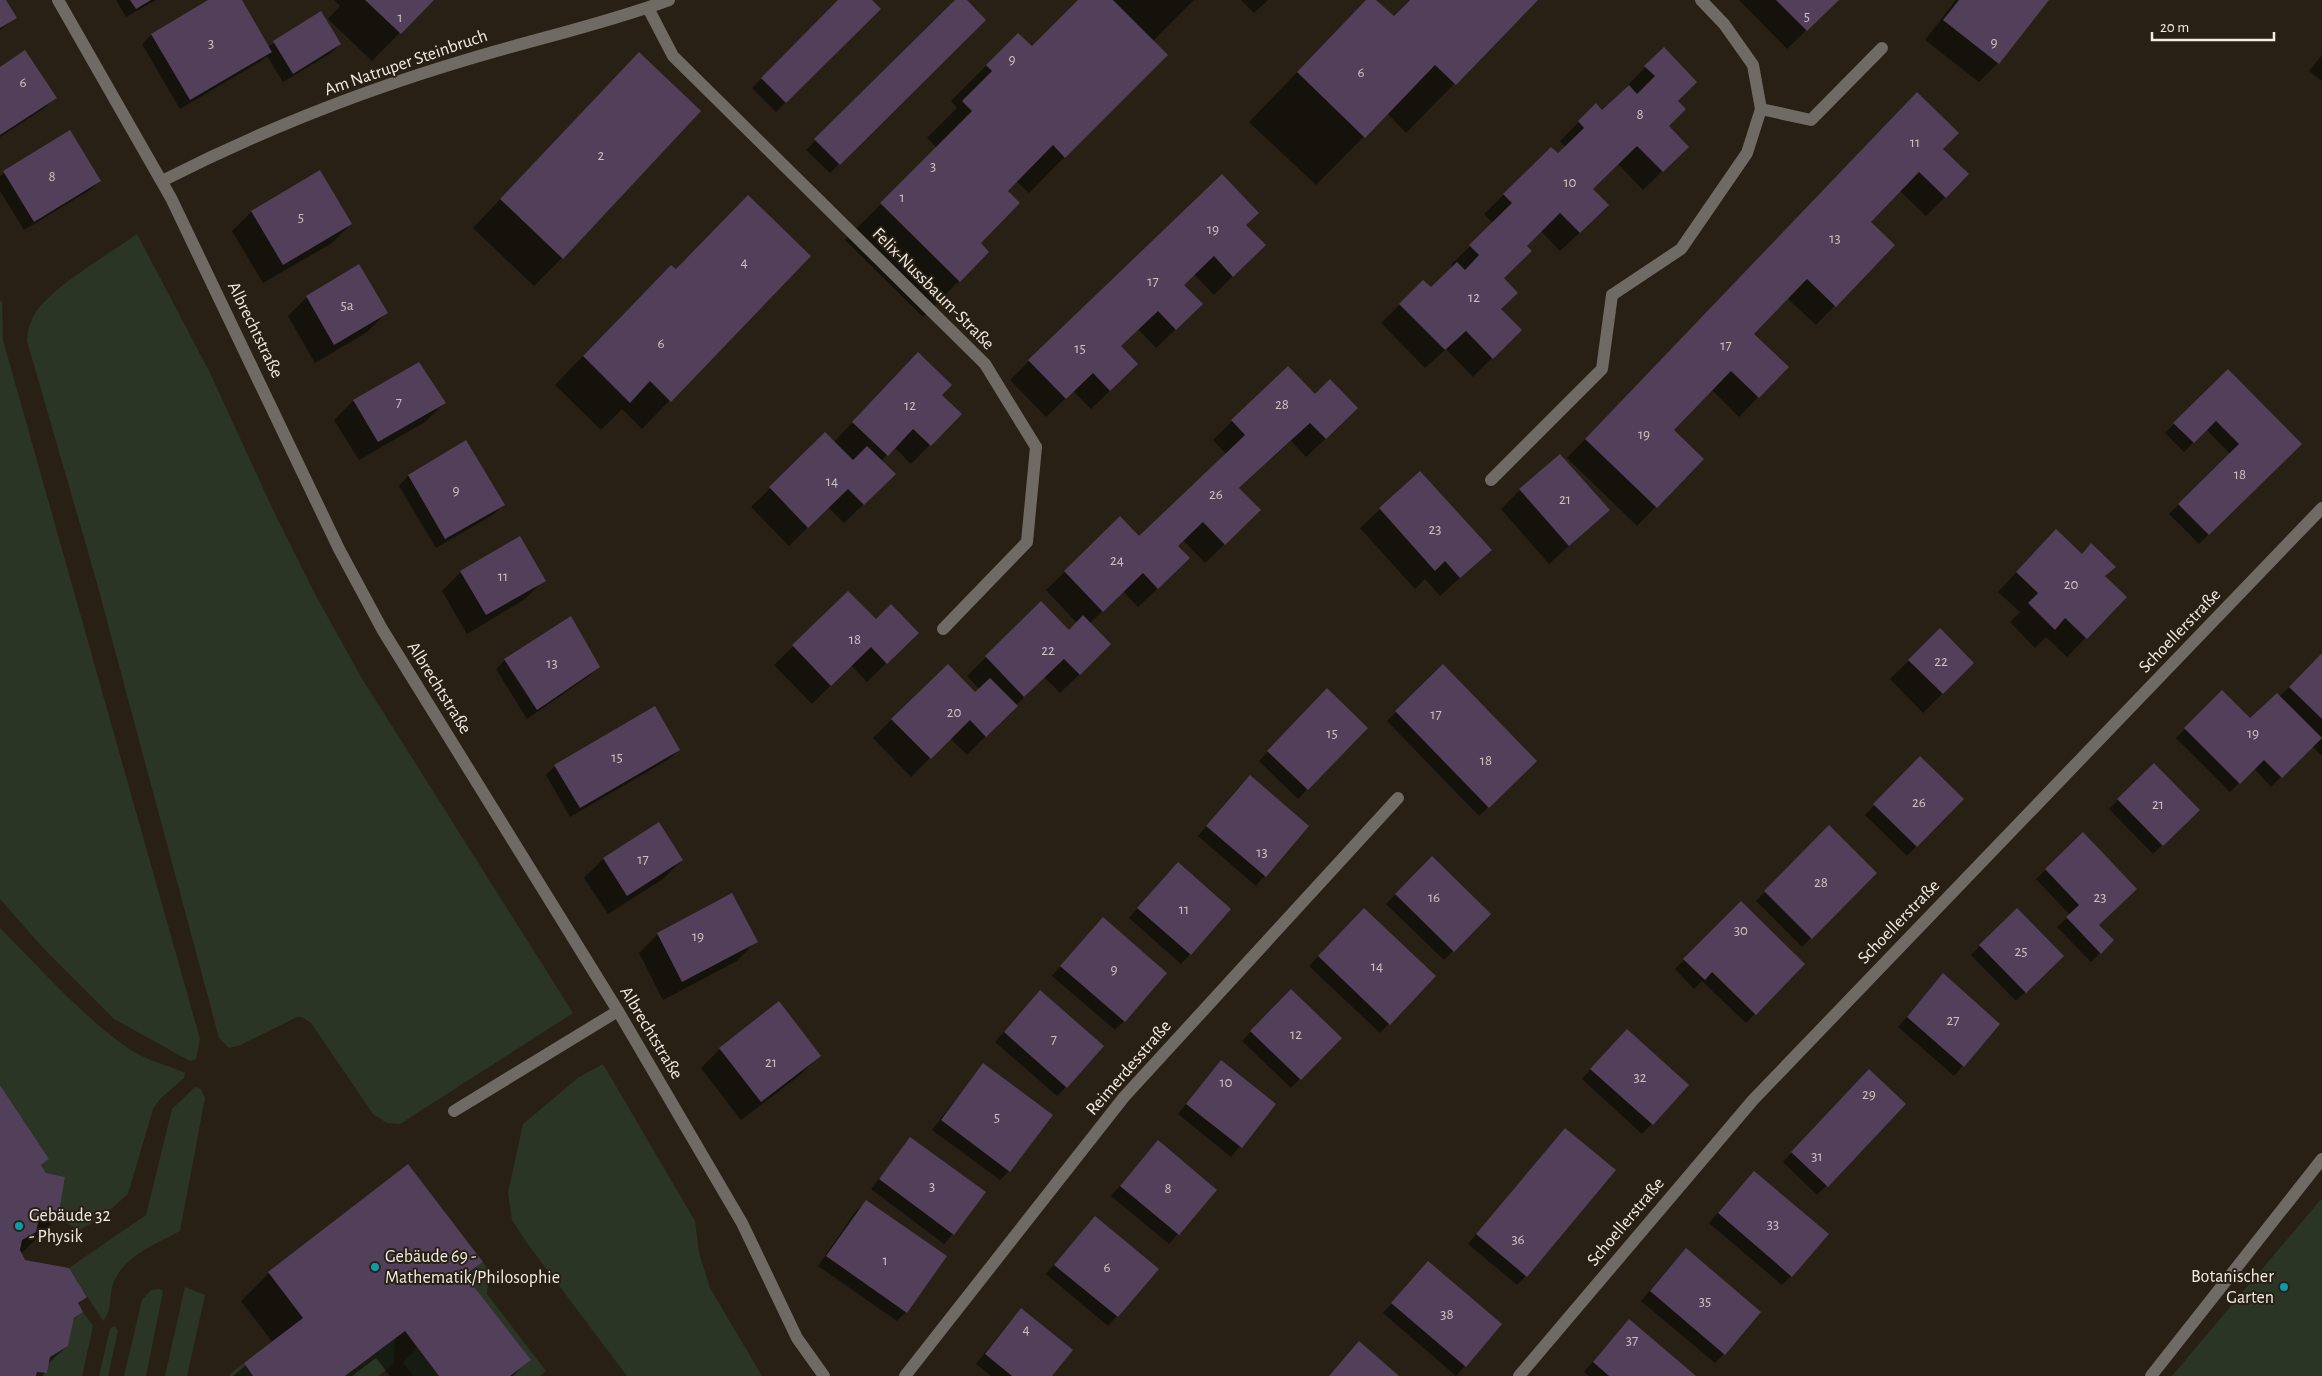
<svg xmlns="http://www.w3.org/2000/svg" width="2322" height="1376" font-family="'Alegreya Sans',sans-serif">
<rect width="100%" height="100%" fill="#282015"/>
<g fill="#2b3525">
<path d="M 137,234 L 210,373 L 275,514 L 315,594 L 361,677 L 573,1013 L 400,1124 L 387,1123 L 373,1114 L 311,1023 L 302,1017 L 297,1017 L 238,1046 L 229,1048 L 219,1038 L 95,576 L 27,341 C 28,330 30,321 36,312 C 53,286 111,253 137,234 Z"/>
<polygon points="2,300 3,340 200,1039 196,1059 190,1061 114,1019 44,949 0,899 0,302"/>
<path d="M 0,928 C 40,968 79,1013 125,1046 C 142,1059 165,1064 185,1073 L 184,1078 L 161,1098 L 153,1109 L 128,1194 L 102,1217 L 80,1230 L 58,1219 L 65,1177 L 46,1173 L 41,1165 L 49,1159 L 0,1085 Z"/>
<polygon points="603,1064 695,1221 699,1253 710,1288 762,1376 627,1376 527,1243 512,1220 508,1193 523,1124 579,1077"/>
<path d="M 195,1087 L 201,1089 L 205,1098 L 180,1231 C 156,1244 123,1256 113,1284 C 109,1296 112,1312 103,1321 L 69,1268 L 146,1215 L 172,1109 Z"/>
<polygon points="2322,1198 2322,1376 2172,1376"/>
<polygon points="483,1262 489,1271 487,1294 546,1371 540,1376 510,1376 530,1360 465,1275"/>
<polygon points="185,1287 205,1295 187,1376 165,1376"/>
<polygon points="159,1289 163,1291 146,1376 124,1376 142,1300 151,1290"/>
<polygon points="83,1312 93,1326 82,1376 36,1376 37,1372 47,1373 50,1357 68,1346 74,1318"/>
<polygon points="114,1326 118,1330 108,1376 99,1376 110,1329"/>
<polygon points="395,1338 394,1364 378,1376 345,1376"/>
<polygon points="417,1347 439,1376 413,1376 403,1363"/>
<polygon points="244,1363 253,1376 230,1376 230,1374"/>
</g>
<g fill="#0007">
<polygon points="0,0 5,0 15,18 0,30"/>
<polygon points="116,0 156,0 126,17"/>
<polygon points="211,0 240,0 268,47 320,13 340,44 331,53 283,82 267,56 261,61 180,109 142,44 151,35"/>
<polygon points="334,0 432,0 372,61 328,19 340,6"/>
<polygon points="840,0 870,0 879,9 776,112 752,88"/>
<polygon points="957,0 965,0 985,20 830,173 806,150"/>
<polygon points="1079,0 1194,0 1153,41 1166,55 1029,193 1016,181 1006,191 979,243 988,252 923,317 845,240 937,148 927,138 957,108 951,101 1018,34 1032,48"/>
<polygon points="1241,0 1268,0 1254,13"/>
<polygon points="1367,0 1374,0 1393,17 1409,0 1536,0 1406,133 1387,113 1316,185 1249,122"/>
<polygon points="1739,0 1837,0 1787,49"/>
<polygon points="1956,0 2048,0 1998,63 1979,82 1925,40"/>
<polygon points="1664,48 1676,101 1667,126 1687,147 1643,190 1618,164 1592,189 1589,224 1560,251 1541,231 1525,246 1502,279 1501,349 1473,377 1446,349 1425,368 1381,323 1423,282 1431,289 1453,267 1451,265 1493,223 1484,214 1551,148 1558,155 1566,148 1560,141 1596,105 1602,112"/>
<polygon points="2322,55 2322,81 2309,71"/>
<polygon points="0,69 55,97 46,107 0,137"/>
<polygon points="611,82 562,258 534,286 473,228"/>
<polygon points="1898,113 1941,149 1945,197 1926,216 1899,190 1869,223 1893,245 1816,325 1787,298 1753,334 1787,367 1739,417 1712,390 1672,430 1702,459 1637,526 1567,458"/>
<polygon points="70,132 100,181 90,190 24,230 0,191 0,176"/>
<polygon points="320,172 351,224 332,243 263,283 232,231 251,212"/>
<polygon points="1244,225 1245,264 1214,295 1194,274 1183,285 1182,323 1156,348 1138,329 1119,346 1118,383 1091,409 1073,391 1046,417 1010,380 1029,361"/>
<polygon points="809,256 642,429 622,409 601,430 555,385 643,294 675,271"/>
<polygon points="359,266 386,313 367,332 315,363 288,316 307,297"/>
<polygon points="419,363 444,403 425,422 359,460 334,420 353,401"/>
<polygon points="1287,367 1338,427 1306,457 1291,441 1238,489 1240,529 1205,563 1183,540 1177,546 1170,577 1138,607 1123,591 1090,623 1091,663 1060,693 1044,677 967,755 950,738 911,777 873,738 892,719 975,694 980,690 967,676 1041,603 1069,631 1077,623 1046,590 1120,518 1139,538 1226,454 1213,440"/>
<polygon points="2228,370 2300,444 2199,544 2169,514 2230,454 2206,429 2184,452 2165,433"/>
<polygon points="899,373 940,396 960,414 911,464 894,447 881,461 875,493 844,523 828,507 789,546 751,507 825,434 834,442"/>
<polygon points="466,442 503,505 494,514 436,548 399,486 408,476"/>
<polygon points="1420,472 1490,550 1440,596 1425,579 1415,589 1360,528"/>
<polygon points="1520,490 1608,510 1549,564 1501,509"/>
<polygon points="2091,545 2104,577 2125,597 2067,657 2046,637 2035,648 2010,622 2020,612 1998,592 2037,550 2081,555"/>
<polygon points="461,572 544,580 525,599 467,634 442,591"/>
<polygon points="848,592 876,621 917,633 867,682 851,665 812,704 774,665"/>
<polygon points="1940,630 1973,663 1923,713 1890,679"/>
<polygon points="2322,655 2322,756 2312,746 2271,787 2254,768 2230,792 2176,738 2222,692 2250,720 2279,697"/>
<polygon points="505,660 598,667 589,676 527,719 496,669"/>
<polygon points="1443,666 1536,761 1479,816 1387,721"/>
<polygon points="1327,690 1366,728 1298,799 1259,761"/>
<polygon points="679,750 669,759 570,817 546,775 555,766"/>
<polygon points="1920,758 1963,799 1907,856 1865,815"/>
<polygon points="2154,764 2198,810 2153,854 2109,809"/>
<polygon points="1240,786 1308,826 1256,886 1198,836"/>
<polygon points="658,823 682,860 663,879 608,914 584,878 603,859"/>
<polygon points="1829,827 1875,873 1802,947 1756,901"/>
<polygon points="2083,834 2098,925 2113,940 2091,962 2057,927 2070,915 2036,879"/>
<polygon points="1432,858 1489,914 1444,960 1386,904"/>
<polygon points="1168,873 1230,910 1181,964 1129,918"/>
<polygon points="1741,903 1803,964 1746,1023 1702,981 1694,989 1675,969"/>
<polygon points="2017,910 2062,956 2016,1001 1971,955"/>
<polygon points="1354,919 1434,976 1380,1033 1309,966"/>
<polygon points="1094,928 1124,1021 1115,1030 1052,976"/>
<polygon points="658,934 756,941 737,961 663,1000 639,953"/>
<polygon points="1943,975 1998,1024 1954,1076 1898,1027"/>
<polygon points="1291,991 1340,1038 1291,1088 1242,1041"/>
<polygon points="1031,1001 1066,1087 1057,1096 995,1042"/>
<polygon points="1618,1040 1688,1085 1642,1134 1582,1079"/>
<polygon points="720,1049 819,1056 800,1075 741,1120 701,1068"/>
<polygon points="1221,1062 1275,1104 1231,1157 1178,1114"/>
<polygon points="983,1064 1009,1171 1000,1180 932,1130"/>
<polygon points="1860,1080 1905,1104 1817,1195 1783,1162"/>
<polygon points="0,1087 47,1159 40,1166 56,1219 21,1254 24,1261 85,1297 77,1305 82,1311 72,1321 67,1346 47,1365 43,1376 0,1376"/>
<polygon points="911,1138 953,1234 944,1244 871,1189"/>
<polygon points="1556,1139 1526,1276 1517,1285 1468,1244"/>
<polygon points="1158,1142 1215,1190 1169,1244 1111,1196"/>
<polygon points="408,1166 482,1261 466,1277 529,1360 513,1376 390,1376 376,1358 352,1376 233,1376 273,1343 241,1301 269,1273"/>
<polygon points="1745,1182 1791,1276 1782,1285 1709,1223"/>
<polygon points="866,1202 906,1312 897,1321 818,1266 856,1211"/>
<polygon points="1095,1218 1157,1269 1108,1326 1046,1274"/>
<polygon points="1677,1259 1724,1354 1715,1363 1641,1301"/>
<polygon points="1419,1272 1501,1324 1456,1376 1383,1313"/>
<polygon points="1012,1319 1050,1376 991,1376 976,1364"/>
<polygon points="1629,1321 1694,1376 1589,1376 1584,1372"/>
</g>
<g fill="#523f59">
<polygon points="0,0 6,0 17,18 0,28"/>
<polygon points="130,0 151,0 136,9"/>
<polygon points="208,0 242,0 272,52 190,100 151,34"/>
<polygon points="365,0 434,0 401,34"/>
<polygon points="838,0 872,0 881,9 786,103 761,78"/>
<polygon points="955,0 967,0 986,20 840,165 814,139"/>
<polygon points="1078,0 1113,0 1168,55 1065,158 1053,145 1008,191 1020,203 981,243 989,252 960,282 880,203 972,111 962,101 992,71 986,65 1018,33 1032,46"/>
<polygon points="1366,0 1376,0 1394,16 1410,0 1538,0 1456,85 1435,65 1365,138 1297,72"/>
<polygon points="1776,0 1839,0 1807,31"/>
<polygon points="1959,0 2049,0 1999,64 1943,20"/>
<polygon points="321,11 341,44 293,74 273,41"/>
<polygon points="1664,47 1697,82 1678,101 1686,109 1669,126 1689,147 1663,172 1637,146 1593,189 1609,205 1580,233 1560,213 1527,246 1532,251 1504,278 1518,293 1501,309 1522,330 1493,359 1466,331 1445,350 1399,304 1423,280 1431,287 1457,262 1465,270 1479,255 1469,245 1512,203 1503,194 1551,147 1558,153 1584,128 1578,121 1596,103 1602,110 1629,85 1637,94 1655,76 1644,66"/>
<polygon points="25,50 57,98 0,135 0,67"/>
<polygon points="639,52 701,111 563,259 500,199"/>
<polygon points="1917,92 1959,133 1943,149 1969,174 1946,198 1919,172 1871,222 1895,245 1836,307 1807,279 1754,334 1789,367 1759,398 1731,371 1674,430 1704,459 1657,508 1585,439"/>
<polygon points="70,130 101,181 34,222 3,171"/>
<polygon points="320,170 352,224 283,265 251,211"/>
<polygon points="1222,174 1259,213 1246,225 1266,245 1233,277 1214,256 1184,285 1203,304 1176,330 1158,311 1121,346 1138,364 1110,391 1093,373 1066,399 1028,360"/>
<polygon points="748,195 811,256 671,402 650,381 630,403 583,356 671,265 676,269"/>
<polygon points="359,264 388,313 334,345 306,296"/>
<polygon points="918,352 952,385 942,395 962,414 931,446 913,429 888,456 852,422"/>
<polygon points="419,362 446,403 378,442 353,400"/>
<polygon points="1288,366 1315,394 1330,379 1358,408 1326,439 1310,423 1239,488 1261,510 1225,545 1203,522 1178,546 1190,558 1158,589 1143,573 1103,612 1064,571 1120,516 1139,536 1245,435 1231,420"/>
<polygon points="2228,369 2302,444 2209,535 2178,504 2239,444 2216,421 2194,443 2173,423"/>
<polygon points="825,432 853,460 867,446 896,474 864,505 848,489 808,528 769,487"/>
<polygon points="466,440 505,505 445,539 408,475"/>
<polygon points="1560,454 1610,510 1569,546 1519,489"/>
<polygon points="1420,471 1492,550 1460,578 1445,561 1435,571 1379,508"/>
<polygon points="2056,529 2082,554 2091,543 2116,567 2105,576 2127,597 2087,639 2065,618 2055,630 2028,603 2038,593 2016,572"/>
<polygon points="520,536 546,581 486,615 460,571"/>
<polygon points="848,591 876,619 891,604 919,633 887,664 871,647 831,686 792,645"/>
<polygon points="1041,601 1069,630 1083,615 1111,644 1080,675 1064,659 1024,697 985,656"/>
<polygon points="571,616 600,667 537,710 504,659"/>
<polygon points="1940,628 1974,663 1943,694 1908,660"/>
<polygon points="2322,653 2322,719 2289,687"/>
<polygon points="948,664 975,692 990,678 1018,706 986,737 970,720 931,759 891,719"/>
<polygon points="1443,664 1537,761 1489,808 1395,711"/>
<polygon points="1327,688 1368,728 1308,790 1267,751"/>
<polygon points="2222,690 2250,718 2277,693 2322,738 2282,778 2264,760 2240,784 2184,728"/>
<polygon points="655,706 680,750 580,808 554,765"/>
<polygon points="1920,756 1964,799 1917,847 1873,804"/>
<polygon points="2154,763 2200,810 2163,846 2117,799"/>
<polygon points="1250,775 1309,826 1266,877 1206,826"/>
<polygon points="659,822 683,860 627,896 603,858"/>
<polygon points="1829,825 1877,873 1812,939 1764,891"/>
<polygon points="2083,832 2137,889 2099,925 2114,940 2101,954 2066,917 2079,905 2045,869"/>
<polygon points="1432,856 1491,914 1454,952 1395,894"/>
<polygon points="1178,862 1231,909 1191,955 1137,908"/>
<polygon points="732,893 758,942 682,982 657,933"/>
<polygon points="1741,901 1805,964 1756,1015 1712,972 1705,980 1683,959"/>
<polygon points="1364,908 1436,976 1390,1025 1318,956"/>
<polygon points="2017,908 2064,956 2026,993 1979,945"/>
<polygon points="1103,917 1167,973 1125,1022 1060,966"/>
<polygon points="1943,973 2000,1024 1964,1067 1907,1017"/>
<polygon points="1291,989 1342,1038 1301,1080 1250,1031"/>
<polygon points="1040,990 1104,1046 1067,1088 1004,1032"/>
<polygon points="779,1001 821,1056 761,1102 719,1048"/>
<polygon points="1627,1029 1689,1085 1653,1125 1590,1069"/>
<polygon points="1221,1060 1276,1104 1242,1148 1186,1104"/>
<polygon points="983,1063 1053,1115 1010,1172 941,1120"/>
<polygon points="1869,1069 1906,1104 1828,1187 1791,1152"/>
<polygon points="0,1085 49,1159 41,1165 46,1173 65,1177 58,1219 39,1218 36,1232 22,1240 20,1250 25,1260 69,1268 87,1297 78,1303 83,1312 74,1318 68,1346 50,1357 47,1373 37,1372 36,1376 0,1376"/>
<polygon points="1565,1128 1616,1170 1527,1277 1476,1234"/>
<polygon points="910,1137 986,1192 954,1235 879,1179"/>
<polygon points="1158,1140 1217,1190 1179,1235 1120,1186"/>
<polygon points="408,1164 483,1262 465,1275 531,1360 510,1376 439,1376 405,1331 345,1376 253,1376 244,1363 303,1318 268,1272"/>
<polygon points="1754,1171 1829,1234 1792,1277 1718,1213"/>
<polygon points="866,1200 947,1256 907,1313 826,1256"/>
<polygon points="1095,1216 1159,1269 1118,1317 1054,1265"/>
<polygon points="1686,1248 1761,1312 1725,1355 1650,1291"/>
<polygon points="1428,1261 1502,1324 1466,1367 1391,1303"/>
<polygon points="1021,1308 1073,1350 1052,1376 1012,1376 985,1354"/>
<polygon points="1629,1319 1696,1376 1609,1376 1593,1362"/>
<polygon points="1359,1341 1399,1376 1329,1376"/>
</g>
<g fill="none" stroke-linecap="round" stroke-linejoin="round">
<g stroke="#6f6a64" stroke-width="12">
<polyline points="1761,109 1811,120 1882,48"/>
<polyline points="1491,480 1602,369 1612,295"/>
<polyline points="943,629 1027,542 1036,447"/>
<polyline points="454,1111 618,1011"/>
<polyline points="2151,1376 2322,1159"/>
</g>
<g stroke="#6f6a64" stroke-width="12">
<polyline points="58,0 171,198 339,549 382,629 618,1011 742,1223 797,1338 824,1376"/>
<polyline points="648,8 673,56 985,364 1036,447"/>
<path d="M 162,181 C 260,131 364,90 469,59 C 535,39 604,24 669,0"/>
<polyline points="1612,295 1681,249 1747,153 1761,109 1753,65 1724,24 1701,0"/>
<polyline points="905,1376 1124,1097 1398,798"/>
<polyline points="1519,1376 1753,1100 2322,508"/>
</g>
</g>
<g fill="#0f9aa8" stroke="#282015" stroke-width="2">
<circle cx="19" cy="1226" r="5"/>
<circle cx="375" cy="1267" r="5"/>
<circle cx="2284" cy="1287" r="5"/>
</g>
<g text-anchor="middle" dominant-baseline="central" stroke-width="4" stroke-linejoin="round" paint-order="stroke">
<g font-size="15" fill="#cac1c2">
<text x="1807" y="16">5</text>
<text x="400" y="17">1</text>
<text x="1994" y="42">9</text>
<text x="211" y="43">3</text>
<text x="1012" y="59">9</text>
<text x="1361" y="72">6</text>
<text x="23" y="82">6</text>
<text x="1640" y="114">8</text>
<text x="1915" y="142">11</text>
<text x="601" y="155">2</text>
<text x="933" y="166">3</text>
<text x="52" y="176">8</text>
<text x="1570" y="182">10</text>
<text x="902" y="197">1</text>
<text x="301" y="217">5</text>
<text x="1213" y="229">19</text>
<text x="1835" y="238">13</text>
<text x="744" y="262">4</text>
<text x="1153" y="281">17</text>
<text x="1474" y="297">12</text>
<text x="347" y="305">5a</text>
<text x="661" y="343">6</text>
<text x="1726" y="345">17</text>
<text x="1080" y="348">15</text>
<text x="399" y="402">7</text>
<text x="1282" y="404">28</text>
<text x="910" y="405">12</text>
<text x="1644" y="434">19</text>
<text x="2240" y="474">18</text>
<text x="832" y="481">14</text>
<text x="456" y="490">9</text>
<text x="1216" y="494">26</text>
<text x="1565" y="499">21</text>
<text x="1435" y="529">23</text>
<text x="1117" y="560">24</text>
<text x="503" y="576">11</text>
<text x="2071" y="584">20</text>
<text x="855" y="639">18</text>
<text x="1048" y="650">22</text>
<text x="1941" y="661">22</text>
<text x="552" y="663">13</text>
<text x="954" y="712">20</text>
<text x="1436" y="714">17</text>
<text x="1332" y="733">15</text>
<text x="2253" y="733">19</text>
<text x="617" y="757">15</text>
<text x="1486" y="760">18</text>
<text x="1919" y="802">26</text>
<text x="2158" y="804">21</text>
<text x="1262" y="852">13</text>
<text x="643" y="859">17</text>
<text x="1821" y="882">28</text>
<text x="1434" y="897">16</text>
<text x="2100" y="897">23</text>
<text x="1184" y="909">11</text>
<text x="1741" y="930">30</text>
<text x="698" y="936">19</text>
<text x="2021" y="951">25</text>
<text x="1377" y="966">14</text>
<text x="1114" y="969">9</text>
<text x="1953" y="1020">27</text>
<text x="1296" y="1034">12</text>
<text x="1054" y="1039">7</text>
<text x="771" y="1062">21</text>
<text x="1640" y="1077">32</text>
<text x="1226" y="1082">10</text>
<text x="1869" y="1094">29</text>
<text x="997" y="1117">5</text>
<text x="1817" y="1156">31</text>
<text x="932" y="1186">3</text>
<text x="1168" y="1188">8</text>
<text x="1773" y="1224">33</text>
<text x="1518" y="1239">36</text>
<text x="885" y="1260">1</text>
<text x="1107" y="1267">6</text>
<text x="1705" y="1301">35</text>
<text x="1447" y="1314">38</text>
<text x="1026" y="1329">4</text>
<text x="1632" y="1340">37</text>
</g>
<g font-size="18" fill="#f2ece5" stroke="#282015">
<text transform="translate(406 63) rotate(-19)">Am Natruper Steinbruch</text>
<text transform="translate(933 289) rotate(45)">Felix-Nussbaum-Straße</text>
<text transform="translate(255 330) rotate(64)">Albrechtstraße</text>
<text transform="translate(2180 631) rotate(-46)">Schoellerstraße</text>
<text transform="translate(439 688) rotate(58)">Albrechtstraße</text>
<text transform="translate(1899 922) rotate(-46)">Schoellerstraße</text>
<text transform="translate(651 1033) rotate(59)">Albrechtstraße</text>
<text transform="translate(1129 1068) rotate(-49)">Reimerdesstraße</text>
<text transform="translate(1626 1222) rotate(-50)">Schoellerstraße</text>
</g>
<g font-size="18" fill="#f2ece5" stroke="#282015" text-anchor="start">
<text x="29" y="1216">Gebäude 32<tspan x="29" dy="21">- Physik</tspan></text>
<text x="385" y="1257">Gebäude 69 -<tspan x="385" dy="21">Mathematik/Philosophie</tspan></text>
<text x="2274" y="1277" text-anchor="end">Botanischer<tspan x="2274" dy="21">Garten</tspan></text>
</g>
</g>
<path d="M2152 32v8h122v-8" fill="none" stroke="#f2ece5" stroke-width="2.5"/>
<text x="2160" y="32" font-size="15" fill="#f2ece5" stroke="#282015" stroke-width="4" paint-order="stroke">20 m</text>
</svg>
